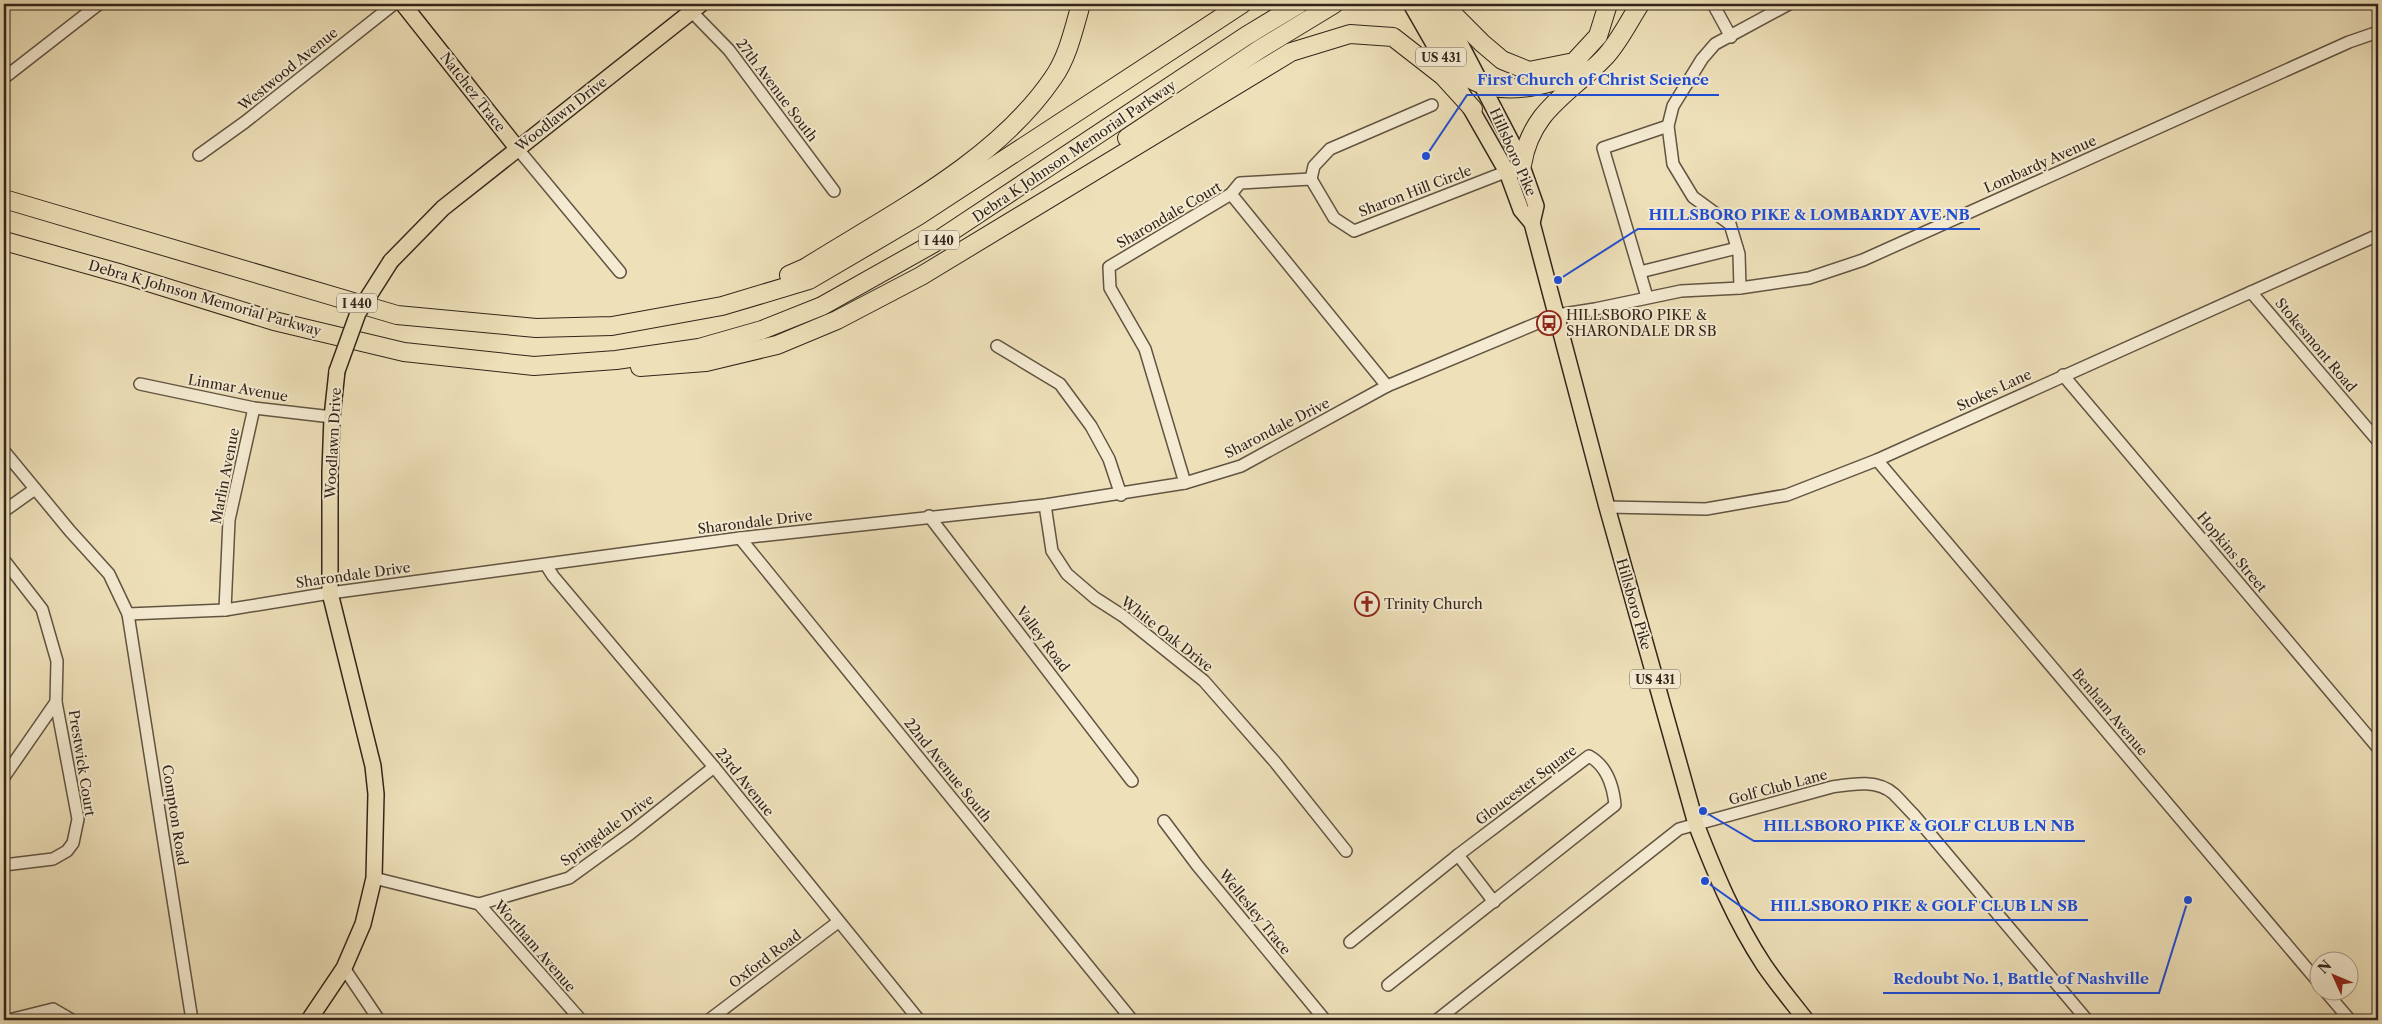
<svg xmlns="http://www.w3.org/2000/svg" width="2382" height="1024" font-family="'Libre Caslon Text',serif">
<rect width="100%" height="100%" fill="#eee0b9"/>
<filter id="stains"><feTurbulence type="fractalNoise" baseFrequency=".004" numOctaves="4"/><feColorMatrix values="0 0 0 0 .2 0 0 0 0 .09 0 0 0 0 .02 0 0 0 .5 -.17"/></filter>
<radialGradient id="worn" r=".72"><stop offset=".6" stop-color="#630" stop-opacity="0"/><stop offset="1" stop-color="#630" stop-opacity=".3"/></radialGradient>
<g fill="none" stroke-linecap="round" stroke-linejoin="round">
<defs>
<g id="minor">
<polyline points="1713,4 1731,37"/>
<polyline points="691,11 729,50 834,191"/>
<polyline points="4,78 99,4"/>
<polyline points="1432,105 1330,149 1314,166 1311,179 1334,218 1354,231 1513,169"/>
<polyline points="517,148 620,272"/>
<polyline points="199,155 245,122 394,4"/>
<polyline points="1231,194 1387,386"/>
<polyline points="1640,272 1737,248"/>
<polyline points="1740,288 1739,254 1730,224 1693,197 1673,164 1668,126 1673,106 1702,59 1715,44 1789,4"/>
<polyline points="2251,292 2378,441"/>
<polyline points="1647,297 1603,148 1668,126"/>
<polyline points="997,346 1060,384 1091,426 1109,459 1121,495"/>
<polyline points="2063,375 2378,748"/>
<polyline points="140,384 254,408 332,417"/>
<polyline points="4,451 70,531 109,574 128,614 192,1020"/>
<polyline points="1877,460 2320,984"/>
<polyline points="1185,483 1145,349 1110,288 1109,267 1231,194 1240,183 1311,179"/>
<polyline points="1045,505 1052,551 1067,574 1095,598 1123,616 1204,681 1275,762 1346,851"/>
<polyline points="1607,507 1706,509 1787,495 1877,460 2378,235"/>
<polyline points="4,511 35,489"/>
<polyline points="929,516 1132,781"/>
<polyline points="740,538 1132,1020"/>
<polyline points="4,560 42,609 57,661 56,702 78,819 73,843 67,851 53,859 4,865"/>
<polyline points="546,565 553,576 714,767 919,1020"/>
<polyline points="225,610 229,520 254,408"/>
<polyline points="128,614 225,610 330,593 740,538 1045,505 1185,483 1241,466 1387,386 1557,315 1595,309 1681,291 1740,288 1809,278 1863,260 2349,42 2378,32"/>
<polyline points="4,777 56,702"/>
<polyline points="1164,821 1197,865 1325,1020"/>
<polyline points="1458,855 1494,902"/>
<polyline points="374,878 479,904 581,1020"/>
<polyline points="479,904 569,878 631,833 714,767"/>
<path d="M 1350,942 L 1458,855 L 1589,756 C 1607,766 1613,785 1615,805 L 1388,985"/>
<polyline points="344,968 379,1020"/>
<polyline points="2326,992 2350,1020"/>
<polyline points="9,1020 53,1009 72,1020"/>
<polyline points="709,1020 838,922"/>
<path d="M 1437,1020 L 1679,829 L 1832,787 C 1852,784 1877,779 1894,794 C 1901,801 1907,808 1914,815 L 2087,1020"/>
</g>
<g id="major">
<polyline points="403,4 517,148"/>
<path d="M 1411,4 L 1507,172 L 1521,210 L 1532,223 L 1607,507 L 1696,824 C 1715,873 1735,921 1764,965 C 1777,984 1792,1002 1806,1020"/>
<polyline points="1440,5 1513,145 1524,172 1536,206 1532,223"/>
<polyline points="391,261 443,208 701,4"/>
<polyline points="309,1020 344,968 363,924 374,878 376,794 373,766 330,593 330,472 332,417 337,371"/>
</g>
<g id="highway">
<path d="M 1426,4 L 1470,79 C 1505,99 1556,83 1591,69"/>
<polyline points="1443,4 1482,43 1502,60 1529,71 1574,62 1598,36 1608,4"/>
<polyline points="1127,138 1260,49 1334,4"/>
<path d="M 1522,165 C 1531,110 1568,95 1604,58 C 1618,44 1629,21 1640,4"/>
<polyline points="4,199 397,315 536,328 612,326 722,306 809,280 918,216 1242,4"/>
<polyline points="4,241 122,274 274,321 404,352 534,366 616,360 699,348 762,330 822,306 934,243 1246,36 1299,4"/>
<path d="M 789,275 L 805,268 C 889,215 996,162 1053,78 C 1068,57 1074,28 1081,4"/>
<polyline points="640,367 706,362 777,345 837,320 921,276 1291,52 1350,34 1393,37 1443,76 1473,109"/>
</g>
</defs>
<use href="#minor" stroke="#625442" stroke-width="14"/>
<use href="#major" stroke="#33251a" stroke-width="18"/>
<use href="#highway" stroke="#33251a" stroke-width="20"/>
<use href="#minor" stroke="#f4ebd2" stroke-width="11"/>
<use href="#major" stroke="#eee0b9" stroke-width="15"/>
<use href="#highway" stroke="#eee0b9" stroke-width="18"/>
<defs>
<polyline id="major-bridge" points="337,371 358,313 391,261"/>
</defs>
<use href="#major-bridge" stroke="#33251a" stroke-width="18" stroke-linecap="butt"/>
<use href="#major-bridge" stroke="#eee0b9" stroke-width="15"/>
</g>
<defs>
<symbol id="bus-ring" viewBox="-11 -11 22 22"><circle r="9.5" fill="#f4ebd2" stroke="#8f2418" stroke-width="1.5"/><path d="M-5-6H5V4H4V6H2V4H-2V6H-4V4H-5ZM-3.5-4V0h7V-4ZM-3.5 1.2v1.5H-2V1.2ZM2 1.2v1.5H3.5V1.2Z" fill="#8f2418"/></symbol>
<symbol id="church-ring" viewBox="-11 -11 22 22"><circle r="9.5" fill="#f4ebd2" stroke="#8f2418" stroke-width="1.5"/><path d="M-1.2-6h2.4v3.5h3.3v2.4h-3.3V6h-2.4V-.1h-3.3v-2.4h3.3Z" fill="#8f2418"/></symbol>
</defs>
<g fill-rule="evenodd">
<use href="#bus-ring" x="1535" y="309" width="28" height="28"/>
<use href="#church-ring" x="1353" y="590" width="28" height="28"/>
</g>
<g text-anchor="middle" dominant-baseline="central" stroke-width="4" stroke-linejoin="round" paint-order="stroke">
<g fill="#f4ebd2" stroke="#6d6051" stroke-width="1">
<rect x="1416" y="47.5" width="50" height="19" rx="4"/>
<rect x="919" y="230.5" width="40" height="19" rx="4"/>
<rect x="337" y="293.5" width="40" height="19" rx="4"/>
<rect x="1630" y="669.5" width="50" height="19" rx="4"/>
</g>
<g font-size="12" font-weight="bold" fill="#33251a">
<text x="1441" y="57">US 431</text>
<text x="939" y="240">I 440</text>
<text x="357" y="303">I 440</text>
<text x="1655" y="679">US 431</text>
</g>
<g font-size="14" fill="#33251a" stroke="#f4ebd2">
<text transform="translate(288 69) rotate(-39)">Westwood Avenue</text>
<text transform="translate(777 90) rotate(53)">27th Avenue South</text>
<text transform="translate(473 92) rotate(52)">Natchez Trace</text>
<text transform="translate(561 114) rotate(-38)">Woodlawn Drive</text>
<text transform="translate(1074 151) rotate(-34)">Debra K Johnson Memorial Parkway</text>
<text transform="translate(1513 152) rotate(66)">Hillsboro Pike</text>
<text transform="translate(2040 164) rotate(-24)">Lombardy Avenue</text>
<text transform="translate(1415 191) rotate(-21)">Sharon Hill Circle</text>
<text transform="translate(1169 215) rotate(-30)">Sharondale Court</text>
<text transform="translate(205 298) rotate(16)">Debra K Johnson Memorial Parkway</text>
<text transform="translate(2316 345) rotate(50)">Stokesmont Road</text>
<text transform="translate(238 388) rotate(10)">Linmar Avenue</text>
<text transform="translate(1994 390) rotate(-25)">Stokes Lane</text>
<text transform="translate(1277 428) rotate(-27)">Sharondale Drive</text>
<text transform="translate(333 443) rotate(-87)">Woodlawn Drive</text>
<text transform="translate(225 476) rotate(-79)">Marlin Avenue</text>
<text transform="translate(755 522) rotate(-7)">Sharondale Drive</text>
<text transform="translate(2232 552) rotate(50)">Hopkins Street</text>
<text transform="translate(353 575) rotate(-8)">Sharondale Drive</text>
<text transform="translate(1634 604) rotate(74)">Hillsboro Pike</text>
<text transform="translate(1167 634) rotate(38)">White Oak Drive</text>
<text transform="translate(1043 639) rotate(53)">Valley Road</text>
<text transform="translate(2110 712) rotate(50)">Benham Avenue</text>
<text transform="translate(82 763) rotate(81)">Prestwick Court</text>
<text transform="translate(948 770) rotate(51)">22nd Avenue South</text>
<text transform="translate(745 782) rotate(51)">23rd Avenue</text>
<text transform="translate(1526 785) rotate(-37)">Gloucester Square</text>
<text transform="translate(1778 787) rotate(-15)">Golf Club Lane</text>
<text transform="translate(175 815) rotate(81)">Compton Road</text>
<text transform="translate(607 830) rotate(-36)">Springdale Drive</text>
<text transform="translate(1255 912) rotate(51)">Wellesley Trace</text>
<text transform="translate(535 946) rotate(49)">Wortham Avenue</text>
<text transform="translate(765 959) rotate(-37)">Oxford Road</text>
</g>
<g font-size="14" fill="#33251a" stroke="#f4ebd2" text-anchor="start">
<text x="1566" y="315">HILLSBORO PIKE &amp;<tspan x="1566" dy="16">SHARONDALE DR SB</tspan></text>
<text x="1384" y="604">Trinity Church</text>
</g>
</g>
<path fill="none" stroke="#1d4ed8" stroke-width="2" d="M1426 156L1467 95H1719M1558 280L1638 229H1980M1703 811L1754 841H2085M1705 881L1760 920H2088M2188 900L2159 993H1883"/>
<g fill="#1d4ed8" stroke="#f4ebd2" stroke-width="2">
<circle cx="1426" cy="156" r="5"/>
<circle cx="1558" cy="280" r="5"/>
<circle cx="1703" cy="811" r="5"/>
<circle cx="1705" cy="881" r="5"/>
<circle cx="2188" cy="900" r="5"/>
</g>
<g font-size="15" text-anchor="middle" font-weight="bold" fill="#1d4ed8" stroke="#f4ebd2" stroke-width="4" stroke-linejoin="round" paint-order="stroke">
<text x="1593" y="85">First Church of Christ Science</text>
<text x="1809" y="220">HILLSBORO PIKE &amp; LOMBARDY AVE NB</text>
<text x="1919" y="831">HILLSBORO PIKE &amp; GOLF CLUB LN NB</text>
<text x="1924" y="911">HILLSBORO PIKE &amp; GOLF CLUB LN SB</text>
<text x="2021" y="984">Redoubt No. 1, Battle of Nashville</text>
</g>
<rect width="2382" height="1024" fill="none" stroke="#eee0b9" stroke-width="20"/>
<rect x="5" y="5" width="2372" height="1014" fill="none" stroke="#33251a" stroke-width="2.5"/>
<rect x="10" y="10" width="2362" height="1004" fill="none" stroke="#33251a"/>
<g transform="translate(2334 976) rotate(314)"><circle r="24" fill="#f4ebd2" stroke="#a79c88"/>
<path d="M0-4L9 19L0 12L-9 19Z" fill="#8f2418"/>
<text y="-8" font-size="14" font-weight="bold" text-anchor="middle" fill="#33251a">N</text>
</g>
<rect width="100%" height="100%" filter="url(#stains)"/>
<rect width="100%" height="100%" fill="url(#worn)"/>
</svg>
